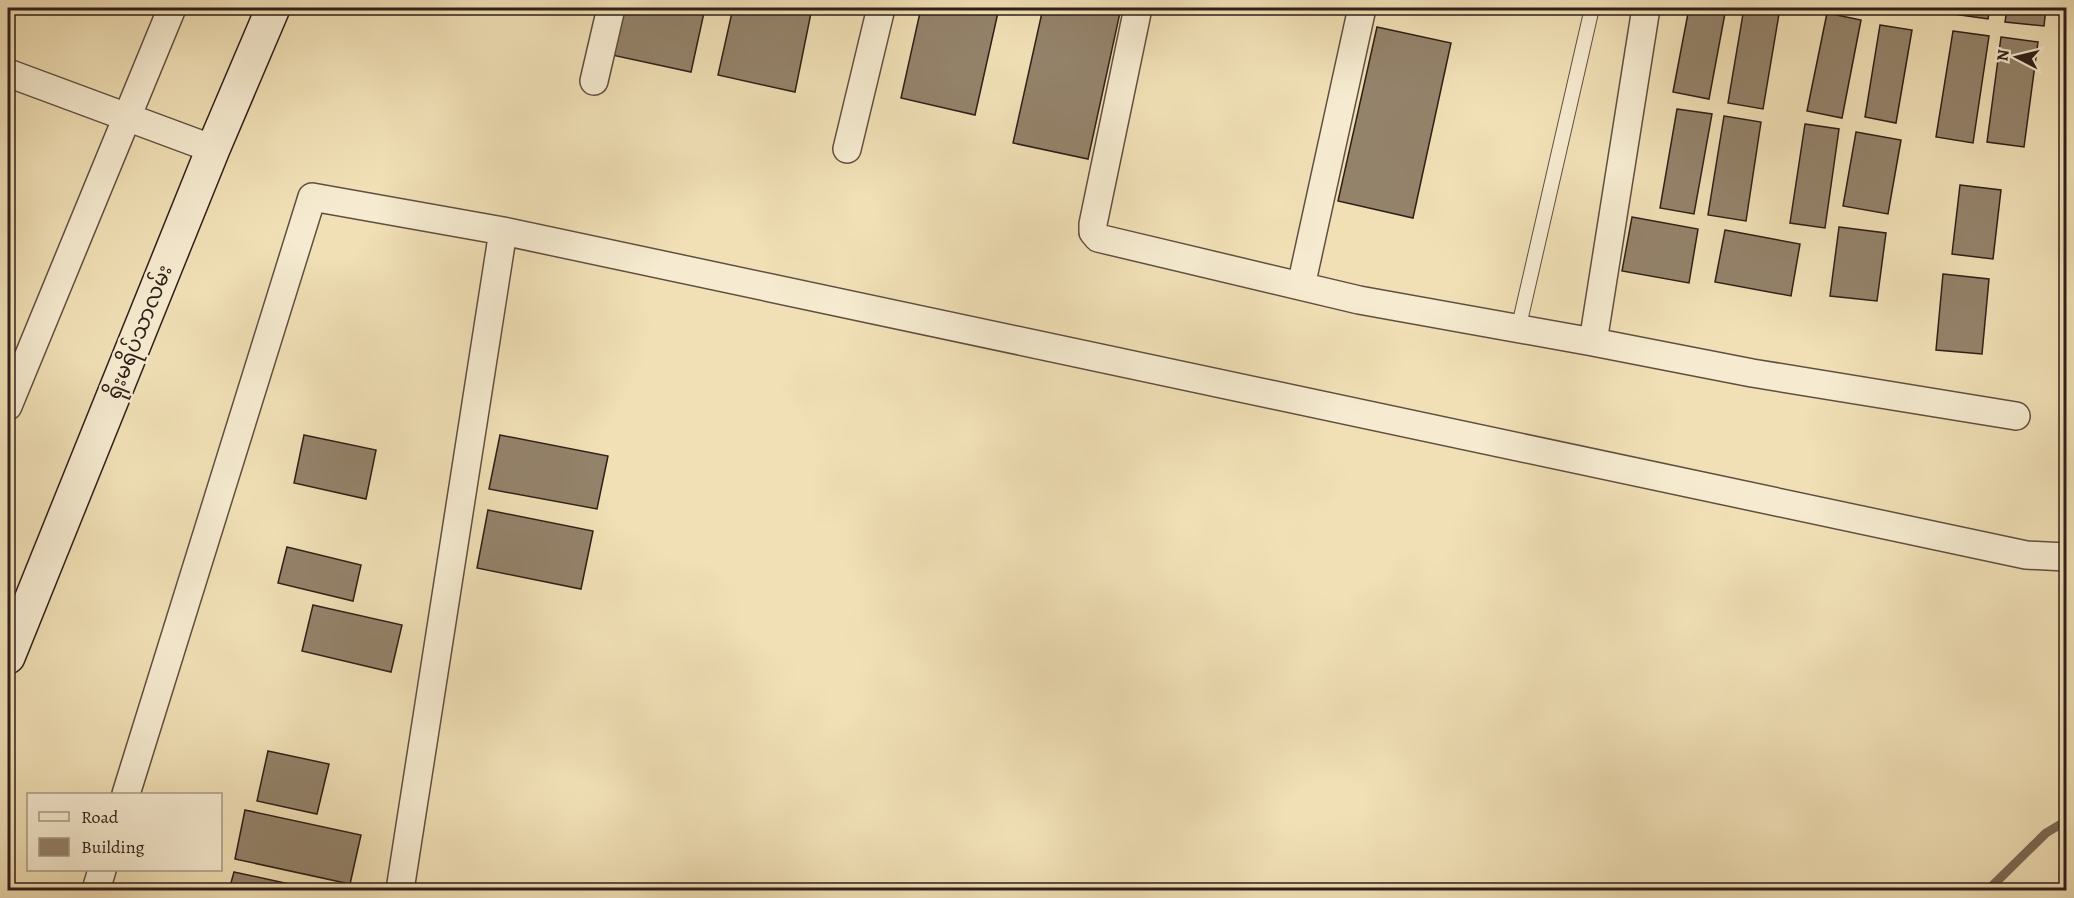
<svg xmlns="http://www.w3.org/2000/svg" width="2074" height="898" font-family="Alegreya,'Noto Sans Myanmar',serif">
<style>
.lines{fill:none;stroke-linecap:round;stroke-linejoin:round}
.stream{stroke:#7c6b57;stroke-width:9}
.building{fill:#94836b;stroke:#2f1f19;stroke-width:1.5}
.lane-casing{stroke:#604f40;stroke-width:16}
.street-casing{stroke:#604f40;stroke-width:30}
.secondary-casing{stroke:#2f1f19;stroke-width:36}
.lane{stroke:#f6ebd0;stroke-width:14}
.street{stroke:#f6ebd0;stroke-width:27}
.secondary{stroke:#f6ebd0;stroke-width:33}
.labels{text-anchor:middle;stroke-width:5;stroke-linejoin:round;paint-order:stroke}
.street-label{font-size:21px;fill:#2f1f19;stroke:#f6ebd0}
</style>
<rect width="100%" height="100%" fill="#f1e0b6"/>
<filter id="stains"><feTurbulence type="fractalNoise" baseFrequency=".00333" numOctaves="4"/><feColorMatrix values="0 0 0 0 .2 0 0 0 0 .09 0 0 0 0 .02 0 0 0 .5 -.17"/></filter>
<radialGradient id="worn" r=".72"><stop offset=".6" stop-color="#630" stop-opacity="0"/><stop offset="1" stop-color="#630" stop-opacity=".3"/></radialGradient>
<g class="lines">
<path class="stream" d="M 1988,890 L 2046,833 L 2066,821"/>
</g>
<path class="building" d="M 622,8 L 705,8 L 691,72 L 612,55 Z
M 733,8 L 812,8 L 795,92 L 718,75 Z
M 921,8 L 999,8 L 975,115 L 901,98 Z
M 1043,8 L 1121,8 L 1088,159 L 1013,143 Z
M 1689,8 L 1726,8 L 1709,99 L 1673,92 Z
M 1744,8 L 1780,8 L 1763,109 L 1728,103 Z
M 1882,8 L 1917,8 L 1916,12 Z
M 1955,8 L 1990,8 L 1988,19 L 1954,14 Z
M 2007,8 L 2046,8 L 2044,26 L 2005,22 Z
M 1827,13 L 1861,20 L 1842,118 L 1807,111 Z
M 1880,25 L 1912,30 L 1896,123 L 1865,117 Z
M 1377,27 L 1451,43 L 1413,218 L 1338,201 Z
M 1953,31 L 1989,36 L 1973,143 L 1936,137 Z
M 2001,37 L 2038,42 L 2024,147 L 1987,142 Z
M 1677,109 L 1712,114 L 1694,214 L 1660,208 Z
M 1724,116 L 1761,122 L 1746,221 L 1708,215 Z
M 1805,124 L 1839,129 L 1825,228 L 1790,223 Z
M 1856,132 L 1901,140 L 1888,214 L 1843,206 Z
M 1960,185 L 2001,190 L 1993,259 L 1952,254 Z
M 1632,217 L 1698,229 L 1689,283 L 1622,271 Z
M 1839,227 L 1886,233 L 1877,301 L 1830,296 Z
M 1725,230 L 1800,244 L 1791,296 L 1715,282 Z
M 1943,274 L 1989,279 L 1982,354 L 1936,350 Z
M 304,435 L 376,450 L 366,499 L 294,483 Z
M 500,435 L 608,456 L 597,509 L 489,489 Z
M 488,510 L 593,531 L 581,589 L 477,568 Z
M 287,547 L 361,565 L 353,601 L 278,583 Z
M 313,605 L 402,625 L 391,672 L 302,651 Z
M 268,751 L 329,764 L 317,814 L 257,801 Z
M 245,810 L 361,835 L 350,884 L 235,859 Z
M 234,872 L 317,890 L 229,890 Z"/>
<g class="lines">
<defs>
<path id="lane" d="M 1518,330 L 1592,8"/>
<path id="street" d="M 1138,8 L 1093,224 L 1093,232 L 1098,238 L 1359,300 L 1593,342 L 1646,8
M 8,73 L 213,149
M 594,81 L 611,8
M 847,149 L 881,8
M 1301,286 L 1362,8
M 1593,342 L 1752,373 L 2016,416
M 8,406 L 172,8
M 126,794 L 312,197 L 503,231 L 2026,555 L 2066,557
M 96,890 L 102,870
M 400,890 L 503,231"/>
<path id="secondary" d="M 8,657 L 213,149 L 273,8"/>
</defs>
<use href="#lane" class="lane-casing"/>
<use href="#street" class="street-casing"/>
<use href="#secondary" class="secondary-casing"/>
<use href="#lane" class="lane"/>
<use href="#street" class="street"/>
<use href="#secondary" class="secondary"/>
</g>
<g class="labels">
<g class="street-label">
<text transform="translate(139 332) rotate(-68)" y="7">ရိုးမရိပ်သာလမ်း</text>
</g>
</g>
<rect width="2074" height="898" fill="none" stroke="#f1e0b6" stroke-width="30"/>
<rect x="9" y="9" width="2056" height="880" fill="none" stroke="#2f1f19" stroke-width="3"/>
<rect x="15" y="15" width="2044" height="868" fill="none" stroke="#2f1f19" stroke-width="1.5"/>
<rect x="27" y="793" width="195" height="78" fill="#f6ebd0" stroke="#a69987" stroke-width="1.5"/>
<rect x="39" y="812" width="30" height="9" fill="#f6ebd0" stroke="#a69987" stroke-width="1.5"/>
<text x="81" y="823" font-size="18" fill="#2f1f19">Road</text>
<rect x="39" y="838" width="30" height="18" fill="#94836b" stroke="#a69987" stroke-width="1.5"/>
<text x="81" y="853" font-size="18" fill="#2f1f19">Building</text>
<g transform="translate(2017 57) rotate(277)" stroke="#f6ebd0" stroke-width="4.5" paint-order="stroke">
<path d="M0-4.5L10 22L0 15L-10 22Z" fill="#2f1f19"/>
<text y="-9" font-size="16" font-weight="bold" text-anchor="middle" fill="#2f1f19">N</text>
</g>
<rect width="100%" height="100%" filter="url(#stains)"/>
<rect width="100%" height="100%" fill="url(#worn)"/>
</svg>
